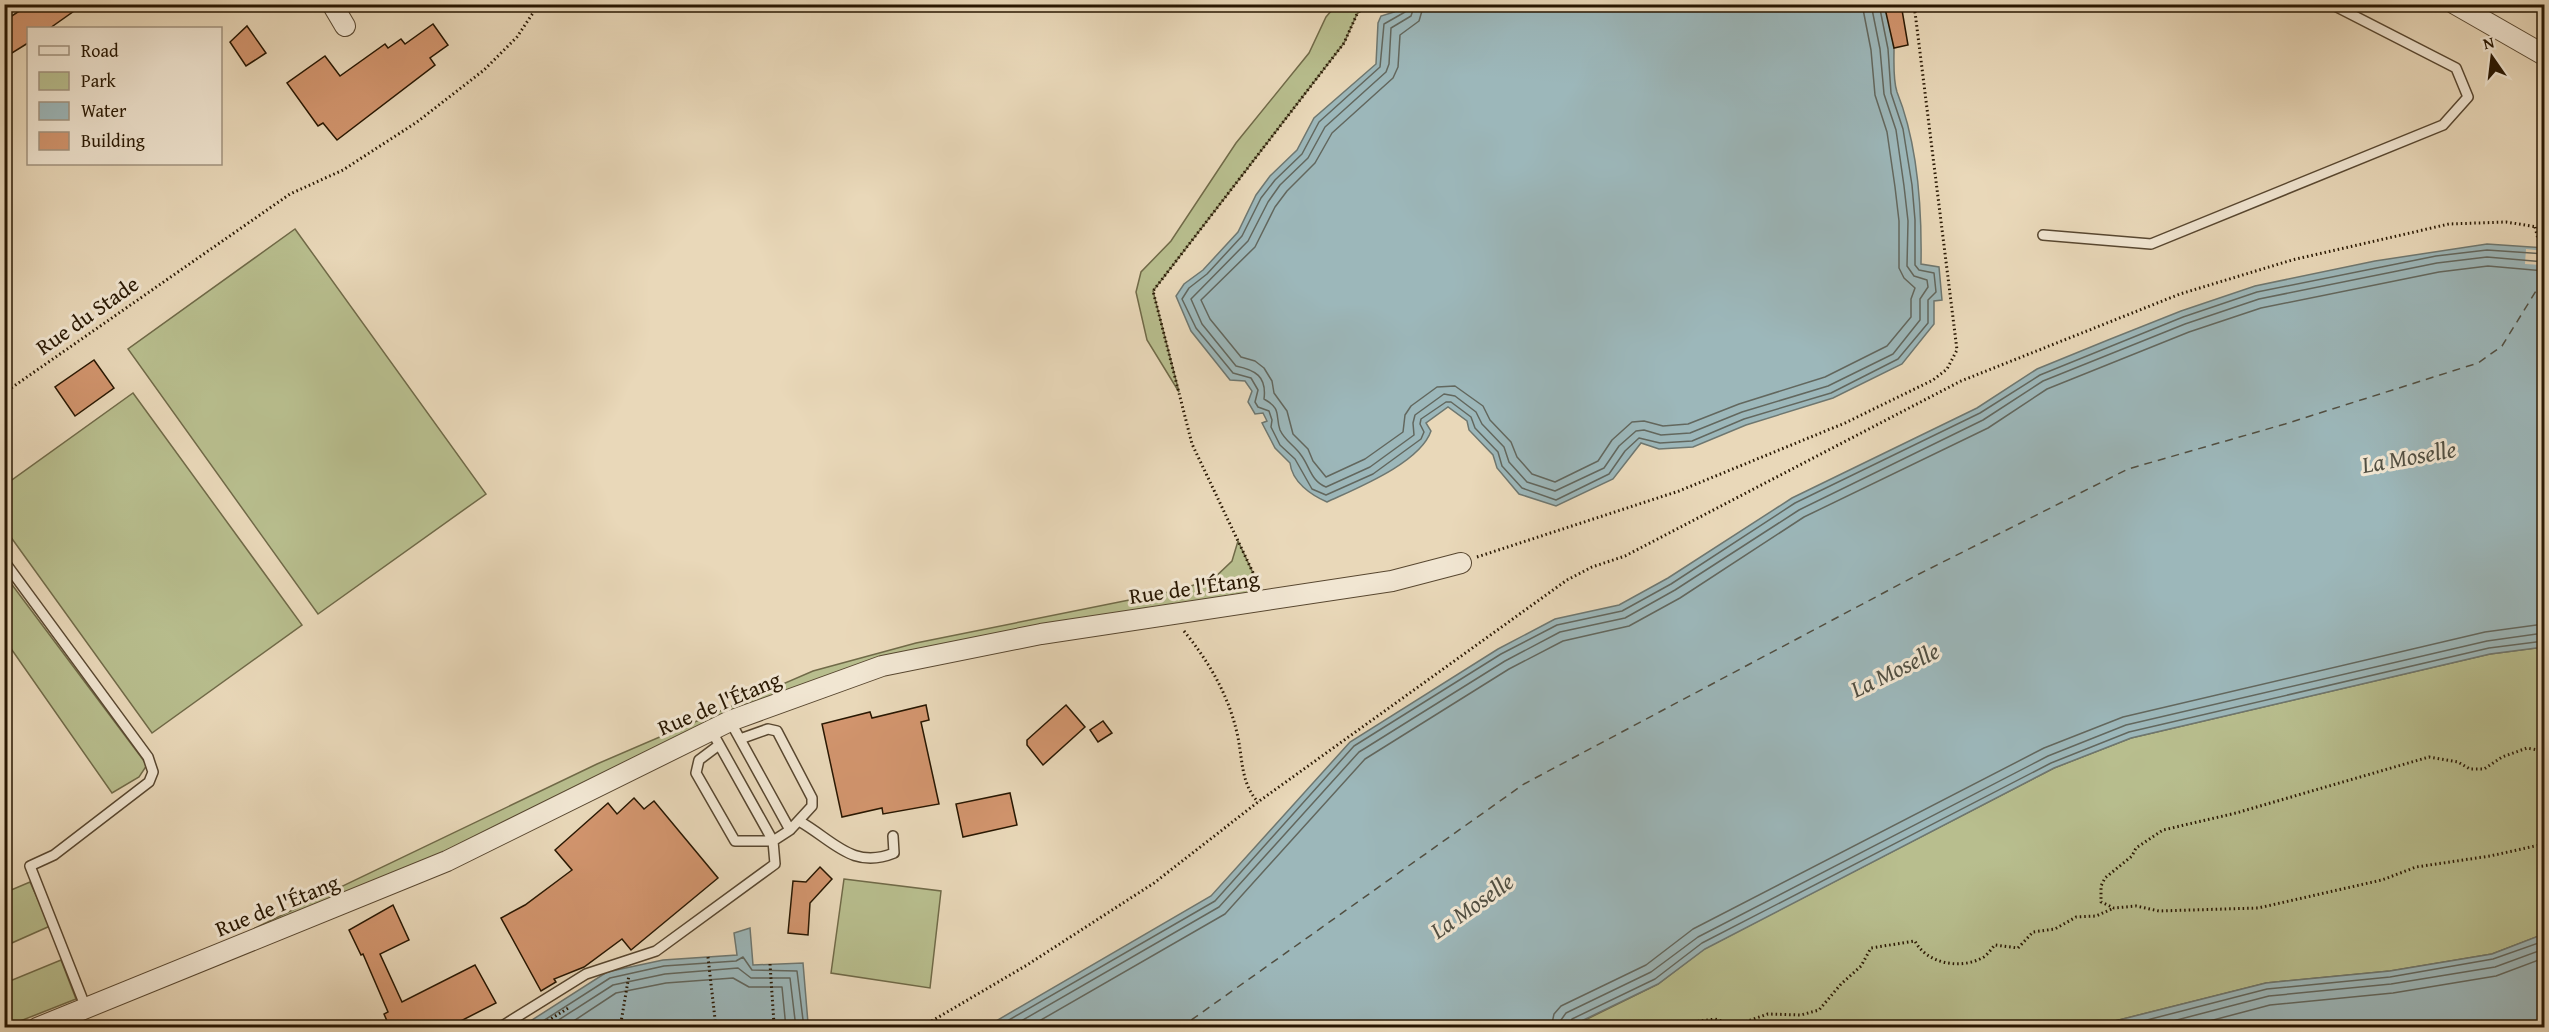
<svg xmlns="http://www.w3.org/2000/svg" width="2549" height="1032" font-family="'Gentium Book Plus',serif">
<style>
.green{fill:#b8be8e;stroke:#706a48;stroke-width:1.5}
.water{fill:#9cb7ba;stroke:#6e7770;stroke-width:1.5}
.pier{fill:#e9d8b9}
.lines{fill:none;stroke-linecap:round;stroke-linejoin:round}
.shore{stroke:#62675e;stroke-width:1.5}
.ferry{stroke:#514f42;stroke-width:1.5;stroke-dasharray:8 6;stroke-linecap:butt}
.building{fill:#d2956e;stroke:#281702;stroke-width:1.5}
.service-casing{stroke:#584730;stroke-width:12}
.minor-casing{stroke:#584730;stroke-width:22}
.path{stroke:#281702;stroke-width:3;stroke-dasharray:1.5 3;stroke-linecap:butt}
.service{stroke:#f1e6d2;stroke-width:9}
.minor{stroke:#f1e6d2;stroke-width:20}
.labels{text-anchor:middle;stroke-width:6;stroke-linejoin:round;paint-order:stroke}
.street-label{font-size:22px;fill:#281702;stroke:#f1e6d2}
.water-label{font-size:24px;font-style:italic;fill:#514f42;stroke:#f1e6d2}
</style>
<rect width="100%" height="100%" fill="#e9d8b9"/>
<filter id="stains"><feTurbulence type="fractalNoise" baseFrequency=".00333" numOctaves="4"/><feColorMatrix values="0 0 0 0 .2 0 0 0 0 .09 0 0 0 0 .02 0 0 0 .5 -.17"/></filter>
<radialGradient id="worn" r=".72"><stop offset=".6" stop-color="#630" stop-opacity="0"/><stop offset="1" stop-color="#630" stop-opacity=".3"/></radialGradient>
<path class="green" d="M 1337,4 L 1366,5 L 1357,14 L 1344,43 L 1153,291 L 1179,392 L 1147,340 L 1136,292 L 1141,272 L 1171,241 L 1236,143 L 1309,53 L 1326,17 Z
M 295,229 L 486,494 L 318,614 L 128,349 Z
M 133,393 L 302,625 L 152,733 L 5,529 L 5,485 Z
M 1238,541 L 1266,601 L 881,666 L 730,721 L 260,938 L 255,928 L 597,764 L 813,671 L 916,643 L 1169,592 L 1212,580 L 1232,561 Z
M 4,574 L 147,765 L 139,777 L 112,793 L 5,640 Z
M 2544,647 L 2544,934 L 2492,954 L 2390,971 L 2266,983 L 2091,1027 L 1569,1028 L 1658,984 L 1704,949 L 2054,768 L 2131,738 L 2490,654 Z
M 844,879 L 941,891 L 930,988 L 831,973 Z
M 30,882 L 50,926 L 5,946 L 4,893 Z
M 61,960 L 76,999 L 5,1027 L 5,983 Z"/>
<path class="water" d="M 1405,5 L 1884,5 C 1888,19 1893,35 1894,50 C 1894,62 1893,80 1897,92 C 1918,144 1922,207 1921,264 L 1939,267 L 1942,300 L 1934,301 L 1934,324 L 1902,364 L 1833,398 L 1746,425 L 1693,447 L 1659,449 L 1641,443 L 1613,479 L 1556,506 L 1519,494 L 1497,468 L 1493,455 L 1469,430 L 1467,421 L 1448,407 L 1426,423 L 1431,431 C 1420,463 1357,488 1327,502 C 1311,495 1292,482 1290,463 L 1275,448 L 1262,423 L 1267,421 L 1263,413 L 1255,414 L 1248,402 L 1252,391 L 1245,381 L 1230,380 L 1191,331 L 1176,296 L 1184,284 L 1203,270 L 1238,232 L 1256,195 L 1270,176 L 1297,150 L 1314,118 L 1376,64 L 1378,23 L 1381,16 L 1394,12 Z
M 2487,244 L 2544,248 L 2544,647 L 2490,654 L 2131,738 L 2054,768 L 1705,949 L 1658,984 L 1569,1027 L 984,1028 L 1211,896 L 1350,742 L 1498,649 L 1555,619 L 1619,605 L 1668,578 L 1792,498 L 1977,408 L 2037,369 L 2108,340 L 2181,311 L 2255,286 L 2375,261 Z
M 750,928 L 753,965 L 803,963 L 808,1023 L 845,1027 L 521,1027 L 607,972 L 663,960 L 737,955 L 734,933 Z
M 2544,934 L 2544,1027 L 2091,1027 L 2266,983 L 2390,971 L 2492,954 Z"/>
<path class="pier" d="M 2526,249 L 2544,251 L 2544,265 L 2525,264 Z"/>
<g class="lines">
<path class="shore" d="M 1407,4 L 1405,12 L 1384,24 L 1380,67 L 1319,122 L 1302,154 L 1275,180 L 1261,198 L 1242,236 L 1207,274 L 1189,288 L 1182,299 L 1196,328 L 1233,373 L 1251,378 L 1258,390 L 1255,402 L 1258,407 L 1269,411 L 1272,420 L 1271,427 L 1280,445 L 1295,459 L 1312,489 L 1326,495 L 1373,474 L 1421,439 L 1424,432 L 1420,424 L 1421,419 L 1446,402 L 1451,402 L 1471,417 L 1475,428 L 1498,452 L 1502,466 L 1522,488 L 1556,500 L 1609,474 L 1625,451 L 1639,438 L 1660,443 L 1692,441 L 1744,419 L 1831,393 L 1898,359 L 1928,323 L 1928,300 L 1936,292 L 1934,273 L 1919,270 L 1915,265 L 1915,220 L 1912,185 L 1903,129 L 1891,93 L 1888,49 L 1879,4
M 1415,4 L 1411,16 L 1391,28 L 1389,64 L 1386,72 L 1325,127 L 1308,158 L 1280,185 L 1268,202 L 1248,241 L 1191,299 L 1202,324 L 1236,366 C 1255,370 1267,376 1264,399 C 1282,409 1275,415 1280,430 C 1285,441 1294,445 1301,455 C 1310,467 1311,481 1326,487 L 1370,467 L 1414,435 L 1413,423 L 1415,415 L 1444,394 L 1455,396 L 1476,412 L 1482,424 L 1504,447 L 1509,462 L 1527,482 L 1555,491 L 1604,468 L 1619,446 L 1636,431 L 1644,430 L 1661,435 L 1690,433 L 1742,412 L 1828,386 L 1893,354 L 1920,320 L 1920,299 L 1928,287 L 1927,280 L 1914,276 L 1907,266 L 1908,221 L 1904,186 L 1896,130 L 1884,94 L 1880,49 L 1871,4
M 1424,4 L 1419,21 L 1400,35 L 1398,67 L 1393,78 L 1332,133 L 1315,163 L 1287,191 L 1275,207 L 1255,247 L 1201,300 L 1210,319 L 1241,357 L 1255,361 L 1264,368 L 1272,381 L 1274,393 L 1287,411 L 1293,434 L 1308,449 L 1313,461 L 1326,477 L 1365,459 L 1403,432 L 1405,415 L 1411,406 L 1437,387 L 1455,386 L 1483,406 L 1490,420 L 1511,442 L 1517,457 L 1532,474 L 1555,482 L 1598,461 L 1612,440 L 1632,422 L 1644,421 L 1663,426 L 1688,424 L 1739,404 L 1825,377 L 1887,346 L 1911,317 L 1911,299 L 1915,288 L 1904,278 L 1899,268 L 1899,221 L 1895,187 L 1887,132 L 1875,95 L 1871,50 L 1862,4
M 532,1028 L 610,978 L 664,966 L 736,961 L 743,957 L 752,970 L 797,971 L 804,1028
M 546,1028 L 613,985 L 665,974 L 738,968 L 751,978 L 790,978 L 796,1028
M 563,1028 L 616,993 L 666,983 L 733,978 L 749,987 L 782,987 L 786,1028
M 995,1028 L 1215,901 L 1354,746 L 1501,654 L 1557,625 L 1622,611 L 1671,584 L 1795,503 L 1980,413 L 2040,375 L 2183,317 L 2257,292 L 2436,256 L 2487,250 L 2544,254
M 1009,1028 L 1219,907 L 1359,752 L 1505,661 L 1560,632 L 1625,618 L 1675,590 L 1799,510 L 1983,420 L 2043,381 L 2185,324 L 2259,299 L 2437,263 L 2487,257 L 2544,262
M 1027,1028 L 1225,914 L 1365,759 L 1509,669 L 1563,641 L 1629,626 L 1680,598 L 1804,517 L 1988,428 L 2047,389 L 2189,332 L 2261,308 L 2439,272 L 2488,266 L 2544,271
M 1551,1028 L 1554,1014 L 1561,1006 L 1646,965 L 1693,929 L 2044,748 L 2123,717 L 2485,632 L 2544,624
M 1560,1028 L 1561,1020 L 1566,1013 L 1651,972 L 1698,937 L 2048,756 L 2126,725 L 2487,641 L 2544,633
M 1567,1028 L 1572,1019 L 1655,979 L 1702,943 L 2051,763 L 2129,732 L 2489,648 L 2544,641
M 2116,1028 L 2267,989 L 2390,977 L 2493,959 L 2544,941
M 2146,1028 L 2269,996 L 2391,984 L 2495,967 L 2544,949
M 2183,1028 L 2270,1005 L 2393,993 L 2496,976 L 2544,958"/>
<path class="ferry" d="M 1180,1028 L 1524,784 L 1919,574 L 2128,469 L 2285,424 L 2478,363 L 2502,346 L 2544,278"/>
</g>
<path class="building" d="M 30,4 L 84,4 L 50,28 L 28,28 L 28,43 L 4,58 L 4,21 Z
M 1884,4 L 1901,4 L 1908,45 L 1894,48 Z
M 433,24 L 448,45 L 430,58 L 435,65 L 337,140 L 323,123 L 318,126 L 287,83 L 325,56 L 340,76 L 385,44 L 388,48 L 401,39 L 405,44 Z
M 247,26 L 266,53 L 246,66 L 230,42 Z
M 94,360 L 114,388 L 75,416 L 55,387 Z
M 926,705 L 929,720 L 921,722 L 939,804 L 883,814 L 882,808 L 842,817 L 822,724 L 870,712 L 872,718 Z
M 1066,705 L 1085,727 L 1043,765 L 1027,745 L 1027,740 Z
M 1103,721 L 1112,733 L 1098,742 L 1090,730 Z
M 1010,793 L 1017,825 L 963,837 L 956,804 Z
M 634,798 L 644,809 L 654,801 L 718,878 L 631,950 L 622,939 L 584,967 L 554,979 L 556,982 L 541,991 L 501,918 L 525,905 L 572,870 L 555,850 L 608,803 L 617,814 Z
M 820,867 L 832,879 L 810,903 L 808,935 L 788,933 L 793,881 L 806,882 Z
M 393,905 L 409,940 L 380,954 L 402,1002 L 475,965 L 496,1003 L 447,1028 L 390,1028 L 384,1014 L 388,1012 L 363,954 L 361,955 L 349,930 Z"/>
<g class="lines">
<defs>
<path id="service" d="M 2043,235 L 2151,244 L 2443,125 L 2468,97 L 2456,68 L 2331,4
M 4,561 L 148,757 L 153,772 L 149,782 L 54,855 L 30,866 L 86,1008
M 711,730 L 773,841 L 735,841 L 696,773 L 699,760 L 719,745
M 740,739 L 768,729 L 777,731 L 812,798 L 812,806 L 790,830
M 799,821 C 833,840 852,870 894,853 L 893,836
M 499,1028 L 586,974 L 656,951 L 775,864 L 773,841 L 790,830 L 730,721"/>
<path id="minor" d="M 332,4 L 345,26
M 2455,4 L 2544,55
M 37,1028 L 447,861 L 730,721 L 882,666 L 1041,634 L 1392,581 L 1461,563"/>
</defs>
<use href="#service" class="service-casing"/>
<use href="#minor" class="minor-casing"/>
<path class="path" d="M 2535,227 L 2541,251
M 4,393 L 290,194 L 343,170 L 417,122 L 484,70 L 517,37 L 539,4
M 1477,557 L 1679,491 L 1845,423 L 1933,380 L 1947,369 L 1957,350 L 1914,4
M 1257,581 L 1192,444 L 1153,291 L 1344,43 L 1357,14 L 1366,4
M 1184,631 C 1209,662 1228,694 1237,733 C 1243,758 1240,782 1258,802
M 2544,751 L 2527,748 L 2502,757 L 2484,769 L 2470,769 L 2458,762 L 2429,757 L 2236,813 L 2163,830 L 2136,848 L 2132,856 L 2105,878 L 2101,886 L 2101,902 L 2114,908 L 2136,906 L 2159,911 L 2258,908 L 2382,880 L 2416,867 L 2490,856 L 2544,844
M 708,957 L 716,1028
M 770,964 L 774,1024
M 1693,1022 L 1715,1019 L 1736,1025 L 1768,1014 L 1801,1015 L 1819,1010 L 1841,984 L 1861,966 L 1871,948 L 1915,941 C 1926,963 1959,970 1982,958 C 1987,956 1991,949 1995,945 L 2018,948 L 2033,932 L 2055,929 L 2076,917 L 2096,916 L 2114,908
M 536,1028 L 570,1007
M 620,1028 L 629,975
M 920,1028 L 1027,965 L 1154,883 L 1258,802 L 1567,580 L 1592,567 L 1625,556 L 1961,381 L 2180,294 L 2292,260 L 2449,224 L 2506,222 L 2544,228"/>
<use href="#service" class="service"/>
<use href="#minor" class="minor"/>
</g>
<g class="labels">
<g class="street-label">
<text transform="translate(87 315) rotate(-35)" y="8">Rue du Stade</text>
<text transform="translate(1194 587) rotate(-8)" y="8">Rue de l'Étang</text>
<text transform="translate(719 703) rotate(-23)" y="8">Rue de l'Étang</text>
<text transform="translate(277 905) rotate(-22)" y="8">Rue de l'Étang</text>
</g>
<g class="water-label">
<text transform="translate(2409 457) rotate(-10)" y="8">La Moselle</text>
<text transform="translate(1895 670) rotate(-26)" y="8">La Moselle</text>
<text transform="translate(1472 906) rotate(-35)" y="8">La Moselle</text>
</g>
</g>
<rect width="2549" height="1032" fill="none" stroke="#e9d8b9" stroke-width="24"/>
<rect x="6" y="6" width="2537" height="1020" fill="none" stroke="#281702" stroke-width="3"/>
<rect x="12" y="12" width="2525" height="1008" fill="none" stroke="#281702" stroke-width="1.5"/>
<rect x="27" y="27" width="195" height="138" fill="#f1e6d2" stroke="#a1937f" stroke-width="1.5"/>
<rect x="39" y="46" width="30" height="9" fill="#f1e6d2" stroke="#a1937f" stroke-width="1.5"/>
<text x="81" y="57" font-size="18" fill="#281702">Road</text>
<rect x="39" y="72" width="30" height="18" fill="#b8be8e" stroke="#a1937f" stroke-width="1.5"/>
<text x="81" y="87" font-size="18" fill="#281702">Park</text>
<rect x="39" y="102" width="30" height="18" fill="#9cb7ba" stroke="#a1937f" stroke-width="1.5"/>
<text x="81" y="117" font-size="18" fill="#281702">Water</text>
<rect x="39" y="132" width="30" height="18" fill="#d2956e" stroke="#a1937f" stroke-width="1.5"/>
<text x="81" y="147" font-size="18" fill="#281702">Building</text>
<g transform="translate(2492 57) rotate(346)" stroke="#f1e6d2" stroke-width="4.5" paint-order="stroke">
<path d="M0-4.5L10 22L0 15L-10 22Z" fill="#281702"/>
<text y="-9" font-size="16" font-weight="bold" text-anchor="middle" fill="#281702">N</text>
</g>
<rect width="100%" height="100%" filter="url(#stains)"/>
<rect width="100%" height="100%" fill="url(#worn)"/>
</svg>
